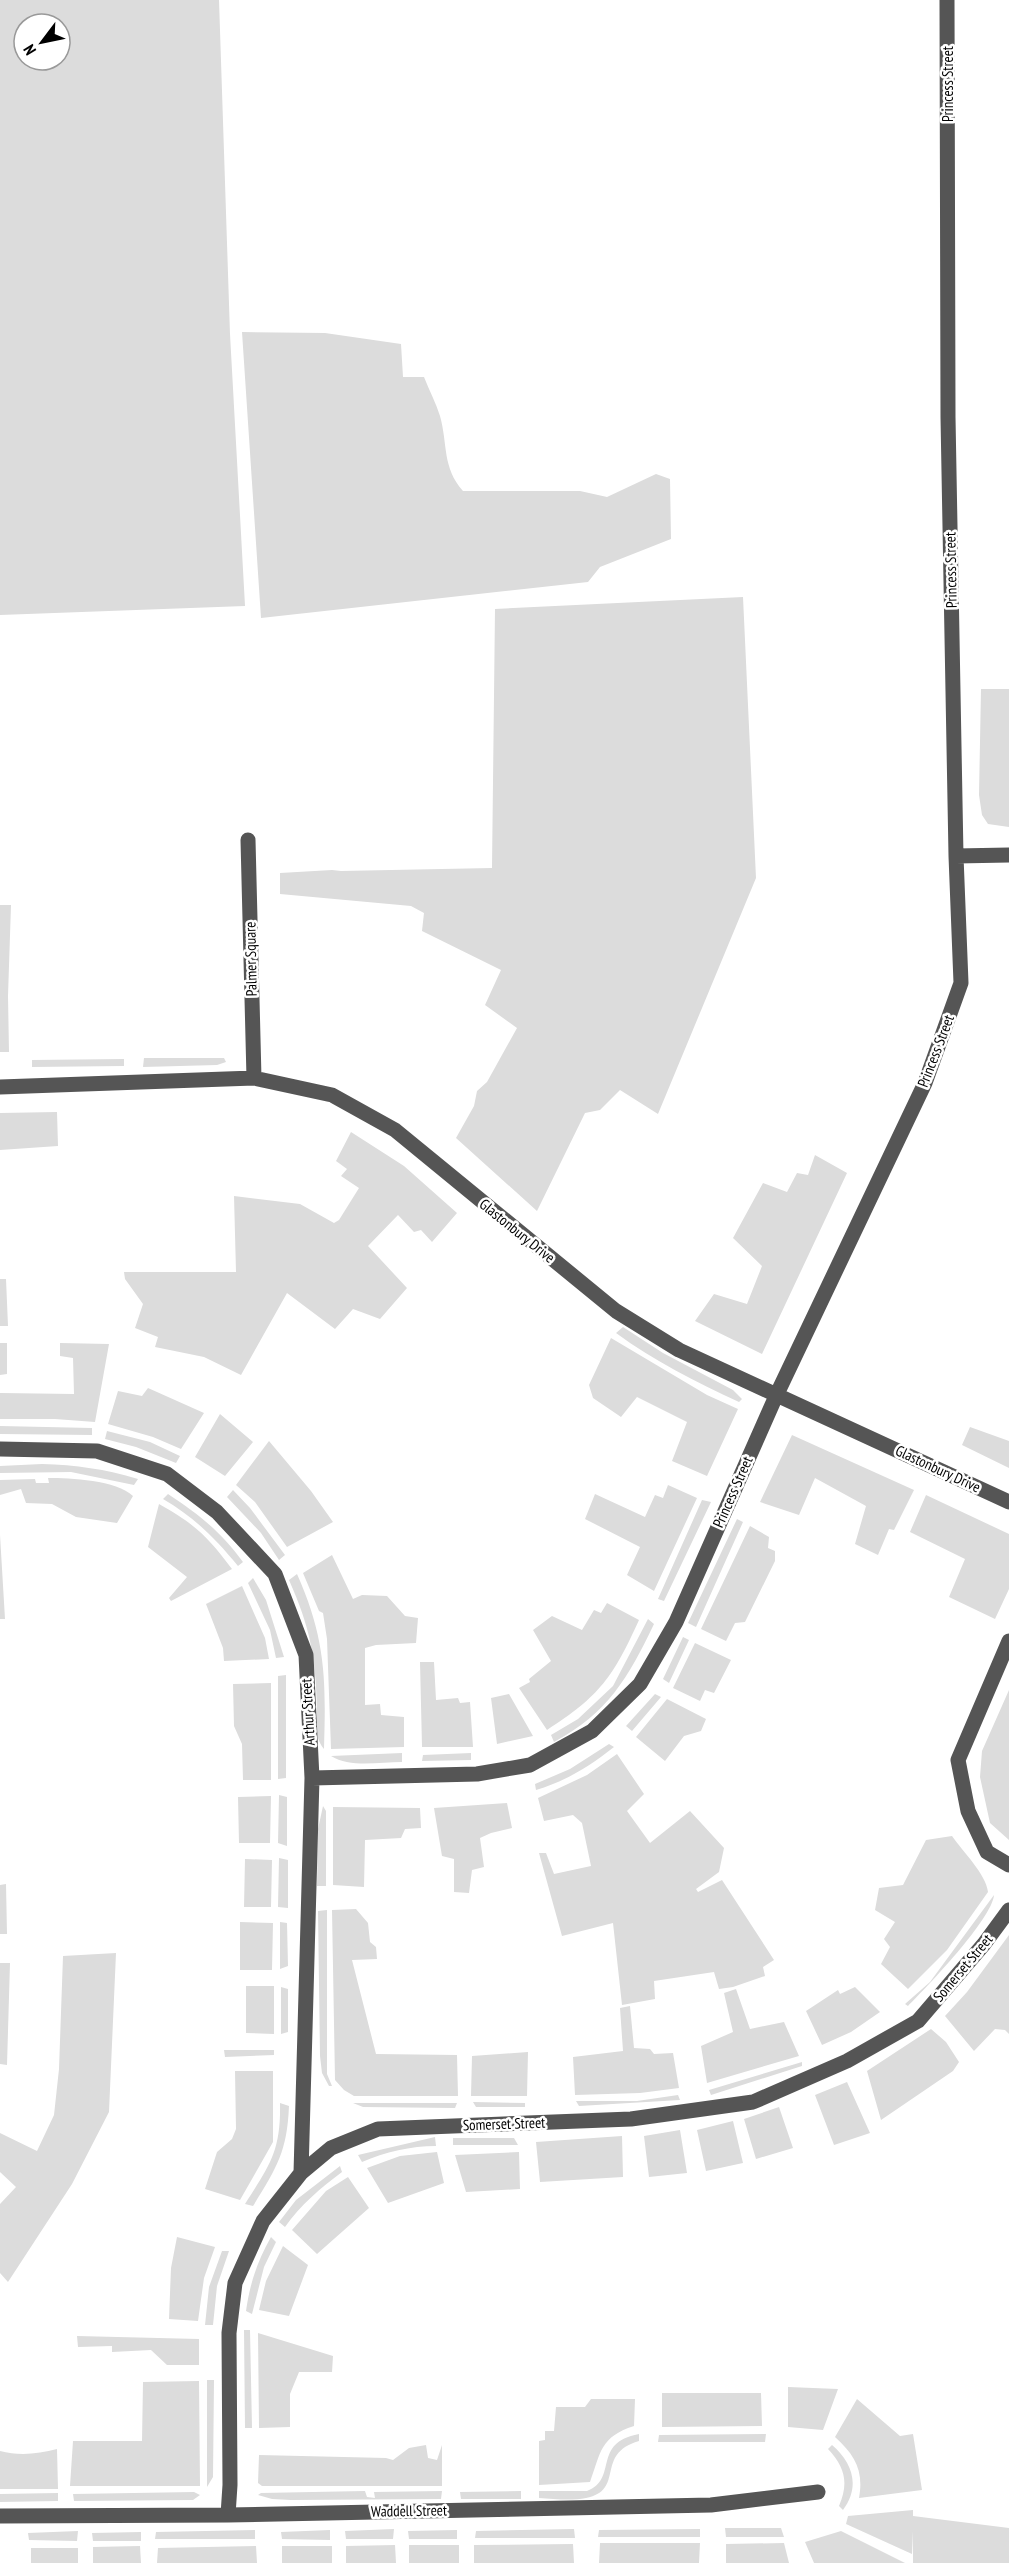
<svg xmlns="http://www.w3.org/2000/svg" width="1009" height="2563" font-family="'PT Sans Narrow',sans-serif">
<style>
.green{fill:#dcdcdc;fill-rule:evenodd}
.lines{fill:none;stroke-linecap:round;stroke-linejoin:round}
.minor{stroke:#555;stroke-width:15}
.labels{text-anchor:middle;stroke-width:5;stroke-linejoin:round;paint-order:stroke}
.street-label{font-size:15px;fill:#000;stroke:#fff}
</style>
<rect width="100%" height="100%" fill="#fff"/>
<path class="green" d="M 0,0 L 219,0 L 230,334 L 245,606 L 0,615 ZM 24,24 L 60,24 L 60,60 L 24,60 Z
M 242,332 L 325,333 L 401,344 L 403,377 L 424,377 C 429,390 436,403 440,416 C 448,445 442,467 463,491 L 580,491 L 607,497 L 656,474 L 670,479 L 671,539 L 600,567 L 588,582 L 261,618 Z
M 743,597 L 756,878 L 658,1114 L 620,1090 L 600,1110 L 585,1113 L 537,1211 L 456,1138 L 474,1106 L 477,1091 L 487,1082 L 517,1028 L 485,1005 L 501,970 L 422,931 L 424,913 L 411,906 L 280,894 L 280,873 L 332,870 L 341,871 L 492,868 L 495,609 Z
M 981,689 L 1009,689 L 1009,827 L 988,824 L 982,815 L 979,795 Z
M 0,905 L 11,905 L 8,996 L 9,1052 L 0,1052 Z
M 144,1058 L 224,1058 L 226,1062 L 217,1065 L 143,1067 Z
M 124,1059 L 124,1066 L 32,1067 L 32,1060 Z
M 57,1112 L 58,1146 L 0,1150 L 0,1113 Z
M 351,1132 L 404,1166 L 457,1213 L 432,1242 L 421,1230 L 414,1232 L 398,1215 L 368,1246 L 407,1288 L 380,1319 L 353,1309 L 335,1329 L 287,1293 L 241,1375 L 204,1357 L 155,1347 L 158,1337 L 135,1328 L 143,1304 L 125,1279 L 124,1272 L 236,1272 L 234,1196 L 300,1204 L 334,1223 L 339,1220 L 359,1188 L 341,1176 L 347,1169 L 336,1161 Z
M 815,1155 L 847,1173 L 762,1354 L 695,1321 L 714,1294 L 747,1304 L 762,1266 L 733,1238 L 763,1183 L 787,1192 L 797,1173 L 808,1175 Z
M 0,1279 L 6,1279 L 8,1326 L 0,1326 Z
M 623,1327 L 663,1353 L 733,1390 L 742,1399 L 739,1402 C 696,1382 654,1361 616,1333 Z
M 611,1338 L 707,1395 L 738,1409 L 707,1476 L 672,1461 L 687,1422 L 637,1397 L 621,1417 L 593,1398 L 589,1385 Z
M 0,1343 L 7,1343 L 7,1374 L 0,1375 Z
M 60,1343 L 109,1344 L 95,1422 L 55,1419 L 0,1419 L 0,1393 L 74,1394 L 73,1358 L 60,1356 Z
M 148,1388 L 204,1413 L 181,1449 L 153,1437 L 108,1424 L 118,1391 L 142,1396 Z
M 220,1414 L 253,1442 L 225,1476 L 195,1457 Z
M 0,1426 L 92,1428 L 92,1435 L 0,1434 Z
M 970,1427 L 1009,1441 L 1009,1468 L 962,1445 Z
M 107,1431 L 150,1442 L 180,1456 L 176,1463 L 136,1447 L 105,1439 Z
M 792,1435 L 914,1490 L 894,1530 L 889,1529 L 878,1555 L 855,1544 L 866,1506 L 815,1478 L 799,1515 L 760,1502 Z
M 269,1441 L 311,1491 L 333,1522 L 287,1547 L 255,1502 L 236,1485 Z
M 42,1464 C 76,1465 105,1469 138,1479 L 134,1485 L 71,1472 L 0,1473 L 0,1466 Z
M 48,1478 C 70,1478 117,1480 133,1496 L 117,1523 L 76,1517 L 52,1504 L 26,1503 L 21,1489 L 0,1495 L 0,1480 L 35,1479 L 36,1483 L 49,1483 Z
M 668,1485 L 697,1498 L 654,1591 L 627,1575 L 640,1547 L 585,1519 L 595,1494 L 645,1517 L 655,1495 L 663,1498 Z
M 233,1490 L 250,1508 L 285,1555 L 279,1560 L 261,1533 L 227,1497 Z
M 168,1494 C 201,1516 220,1531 243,1562 L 238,1566 C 215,1538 194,1517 163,1499 Z
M 926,1495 L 1009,1534 L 1009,1589 L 995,1619 L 949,1597 L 965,1559 L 910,1532 Z
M 702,1500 L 711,1502 L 664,1601 L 658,1599 Z
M 159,1504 C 195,1524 208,1537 232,1569 L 171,1601 L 169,1598 L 187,1577 L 148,1547 Z
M 737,1519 L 743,1522 L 696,1627 L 688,1623 Z
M 750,1526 L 769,1537 L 768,1548 L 775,1551 L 775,1561 L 745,1622 L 735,1623 L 726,1641 L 701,1629 Z
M 0,1535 L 5,1619 L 0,1619 Z
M 332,1555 L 353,1599 L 362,1595 L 387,1596 L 405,1616 L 418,1618 L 416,1643 L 376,1645 L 365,1648 L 365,1705 L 380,1704 L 381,1715 L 404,1717 L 404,1747 L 331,1749 L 327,1639 L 323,1613 L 319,1611 L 303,1573 Z
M 297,1574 C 326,1639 326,1680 324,1749 C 314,1737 317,1725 317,1710 C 316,1658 310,1627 289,1580 Z
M 253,1578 L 266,1600 L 284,1657 L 276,1658 L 270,1630 L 248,1583 Z
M 242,1586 L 265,1638 L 269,1659 L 224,1661 L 223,1648 L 206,1604 Z
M 607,1603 L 639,1620 C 613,1677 600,1696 547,1730 L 519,1688 L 530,1682 L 529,1679 L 551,1661 L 533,1630 L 552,1616 L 582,1630 L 594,1610 L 601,1613 Z
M 648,1619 L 654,1624 C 628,1678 608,1713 554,1742 L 551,1735 L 578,1719 L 613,1686 Z
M 683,1637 L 689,1640 L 669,1683 L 663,1679 Z
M 695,1643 L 731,1660 L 714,1693 L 705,1690 L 700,1701 L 673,1688 Z
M 420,1662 L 434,1662 L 436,1700 L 458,1698 L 460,1703 L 470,1702 L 473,1747 L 422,1747 Z
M 286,1675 L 286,1778 L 278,1779 L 278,1676 Z
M 271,1683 L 271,1780 L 243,1780 L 242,1744 L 234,1726 L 233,1684 Z
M 1009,1690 L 1009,1840 L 990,1823 L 980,1777 L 982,1751 Z
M 509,1694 L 533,1736 L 497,1744 L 491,1698 Z
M 655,1694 L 661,1697 L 632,1731 L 626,1726 Z
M 667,1699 L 706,1719 L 701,1731 L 684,1736 L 665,1761 L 636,1737 Z
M 609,1744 L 614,1747 C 590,1766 566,1781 536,1790 L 535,1784 L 570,1769 Z
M 402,1753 L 402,1762 C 379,1762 350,1768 331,1756 Z
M 471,1753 L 471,1760 L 422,1761 L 423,1755 Z
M 617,1754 L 644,1794 L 627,1811 L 650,1843 L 690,1811 L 724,1848 L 719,1872 L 696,1889 L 698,1892 L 722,1880 L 774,1960 L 763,1967 L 765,1976 L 733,1987 L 719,1989 L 714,1972 L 654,1981 L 655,1999 L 622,2005 L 613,1923 L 562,1936 L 539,1853 L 546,1853 L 554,1874 L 591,1866 L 582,1823 L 573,1815 L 544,1821 L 538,1798 L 587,1775 Z
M 279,1795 L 287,1797 L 287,1846 L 278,1843 Z
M 271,1796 L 270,1843 L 239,1843 L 238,1797 Z
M 507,1803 L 512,1828 L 491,1833 L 480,1838 L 484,1867 L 472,1870 L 469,1893 L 454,1892 L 454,1859 L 442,1856 L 434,1808 Z
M 323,1806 L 326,1811 L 326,1886 L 317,1886 L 318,1829 Z
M 333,1807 L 420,1808 L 421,1828 L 405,1829 L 401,1838 L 365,1840 L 364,1887 L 333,1885 Z
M 952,1836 C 963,1852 986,1874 988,1892 L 947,1950 L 908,1989 L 881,1964 L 890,1947 L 884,1939 L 895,1922 L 875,1910 L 879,1888 L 903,1885 L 926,1840 Z
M 279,1858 L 288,1860 L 288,1908 L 278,1907 Z
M 245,1859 L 272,1860 L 271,1907 L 244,1907 Z
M 6,1884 L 7,1934 L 0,1934 L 0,1885 Z
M 994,1895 C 992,1919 927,1987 908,2006 L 905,2004 L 930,1982 Z
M 356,1909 L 368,1923 L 370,1942 L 376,1947 L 377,1959 L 352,1960 L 376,2054 L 457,2055 L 458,2096 L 354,2096 L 344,2090 L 335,2080 L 332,1910 Z
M 327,1910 L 327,2074 L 332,2086 L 329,2086 L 322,2073 L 320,2056 L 318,1911 Z
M 240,1922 L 273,1923 L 272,1970 L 240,1970 Z
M 280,1922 L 287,1923 L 288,1966 L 280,1969 Z
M 1009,1935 L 1009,2034 L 1005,2030 L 995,2029 L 974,2051 L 945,2016 L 967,1992 Z
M 116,1953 L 109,2112 L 72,2184 L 8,2282 L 0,2273 L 0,2204 L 16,2187 L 0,2172 L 0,2133 L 37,2151 L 54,2115 L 59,2069 L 63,1956 Z
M 0,1963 L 10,1963 L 7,2065 L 0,2064 Z
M 246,1986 L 274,1986 L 274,2034 L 246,2033 Z
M 281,1987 L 288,1989 L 288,2032 L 281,2034 Z
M 855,1987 L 880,2012 L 851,2032 L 822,2045 L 806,2011 L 838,1990 L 840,1994 Z
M 736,1989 L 750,2029 L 784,2022 L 799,2056 L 707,2083 L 701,2046 L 733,2032 L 724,1993 Z
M 630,2006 L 634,2048 L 650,2049 L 654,2054 L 673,2053 L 679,2088 L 640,2093 L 575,2095 L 573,2057 L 623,2051 L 620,2008 Z
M 931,2029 L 946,2042 L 959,2062 L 953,2071 L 881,2120 L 867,2071 Z
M 224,2050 L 274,2050 L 274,2055 L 225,2057 Z
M 528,2052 L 527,2096 L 471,2096 L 472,2056 Z
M 802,2062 L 802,2066 L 711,2095 L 709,2090 Z
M 235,2071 L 273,2071 L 273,2142 L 240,2200 L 205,2189 L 217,2152 L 232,2139 L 236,2129 Z
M 847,2082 L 870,2133 L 834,2145 L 815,2095 Z
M 678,2095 L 680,2100 L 579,2106 L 576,2101 L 637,2101 Z
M 473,2102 L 525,2103 L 525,2107 L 476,2107 Z
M 280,2103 L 289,2106 C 287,2152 277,2167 253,2206 L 245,2204 C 270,2165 281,2151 280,2103 Z
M 353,2103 L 457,2103 L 455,2108 L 363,2107 Z
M 779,2107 L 793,2148 L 756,2159 L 744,2119 Z
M 733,2121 L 743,2163 L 706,2171 L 697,2130 Z
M 680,2130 L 687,2173 L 649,2177 L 644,2136 Z
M 622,2136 L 623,2177 L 540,2182 L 536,2142 Z
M 435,2137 L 436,2146 C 411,2146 385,2152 362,2162 L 358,2155 Z
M 453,2138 L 514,2138 L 518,2145 L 453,2145 Z
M 437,2152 L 444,2183 L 388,2203 L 367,2168 L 400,2156 Z
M 519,2152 L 520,2189 L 466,2192 L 455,2155 Z
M 340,2166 L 342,2172 C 321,2188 301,2204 285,2227 L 279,2222 L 296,2200 Z
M 348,2177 L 369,2208 L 317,2254 L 292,2230 L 326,2191 Z
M 177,2237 L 215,2247 L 204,2278 L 198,2321 L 169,2319 L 171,2268 Z
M 271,2237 L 276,2242 L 264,2267 L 252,2314 L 246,2311 C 250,2283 257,2262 271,2237 Z
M 283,2246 L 308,2265 L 289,2316 L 259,2310 L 266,2281 Z
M 222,2251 L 229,2251 L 217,2286 L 213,2325 L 205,2325 L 209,2287 Z
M 244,2330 L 250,2330 L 252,2428 L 245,2428 Z
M 258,2333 L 333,2356 L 332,2372 L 299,2372 L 290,2394 L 290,2427 L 259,2428 Z
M 77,2336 L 199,2339 L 199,2365 L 167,2365 L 151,2350 L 112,2352 L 112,2346 L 78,2347 Z
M 207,2380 L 214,2380 L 213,2477 L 207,2487 Z
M 199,2381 L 200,2486 L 70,2486 L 73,2441 L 142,2441 L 143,2382 Z
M 788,2387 L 838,2389 L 823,2430 L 788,2427 Z
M 662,2393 L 761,2393 L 762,2426 L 662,2427 Z
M 591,2399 L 635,2399 L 634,2426 C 600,2437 601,2452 590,2482 L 539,2485 L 539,2441 L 545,2440 L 545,2431 L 554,2431 L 556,2407 L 585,2407 Z
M 857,2399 L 900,2436 L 913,2434 L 922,2490 L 859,2498 C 864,2471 855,2455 835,2437 Z
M 639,2434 L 639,2441 C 594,2454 626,2490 586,2498 C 572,2501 554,2499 539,2498 L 539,2491 L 587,2491 C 619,2479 591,2443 639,2434 Z
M 766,2434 L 765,2442 L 658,2442 L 659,2435 Z
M 426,2445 L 428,2458 L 437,2460 L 442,2445 L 442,2486 L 262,2486 L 258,2483 L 259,2455 L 386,2458 L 393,2460 L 409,2448 Z
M 832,2445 C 852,2462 861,2486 843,2510 L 839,2506 C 849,2483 845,2467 828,2449 Z
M 57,2449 L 58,2489 L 0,2489 L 0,2451 C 19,2456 38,2454 57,2449 Z
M 365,2491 L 367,2497 L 375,2498 L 374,2492 L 442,2491 L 441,2499 L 291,2500 L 272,2499 L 258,2495 L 261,2493 Z
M 521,2491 L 521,2499 L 461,2499 L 460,2492 Z
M 194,2492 L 200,2495 L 193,2500 L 74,2501 L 73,2494 Z
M 58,2493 L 58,2501 L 0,2502 L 0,2494 Z
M 913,2510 L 913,2516 L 1009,2528 L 1009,2563 L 913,2563 L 913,2531 L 912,2554 L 846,2524 L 848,2516 Z
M 725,2528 L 781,2528 L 784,2537 L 726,2537 Z
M 394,2529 L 393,2539 L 346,2539 L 345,2531 Z
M 574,2529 L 575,2538 L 475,2538 L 476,2531 Z
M 700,2529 L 700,2537 L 598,2537 L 599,2530 Z
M 255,2530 L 255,2539 L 155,2539 L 156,2532 Z
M 330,2530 L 330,2540 L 282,2539 L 281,2532 Z
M 457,2530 L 457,2539 L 409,2539 L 408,2531 Z
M 78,2531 L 77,2541 L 29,2540 L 28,2533 Z
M 841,2531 L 905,2563 L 814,2563 L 805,2542 Z
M 141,2532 L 141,2541 L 93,2541 L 92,2533 Z
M 600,2543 L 700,2543 L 699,2563 L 599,2563 Z
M 784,2543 L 789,2563 L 726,2563 L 726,2544 Z
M 573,2544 L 574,2563 L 474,2563 L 474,2545 Z
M 395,2545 L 396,2563 L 346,2563 L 346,2546 Z
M 409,2545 L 459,2545 L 459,2563 L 409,2563 Z
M 140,2546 L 141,2563 L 93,2563 L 93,2547 Z
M 256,2546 L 257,2563 L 157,2563 L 158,2548 Z
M 282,2546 L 332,2546 L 332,2563 L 282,2563 Z
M 31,2548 L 78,2548 L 78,2563 L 31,2563 Z"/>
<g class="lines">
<path class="minor" d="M 248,840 L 254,1078
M 956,856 L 1009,855
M 0,1087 L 254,1078 L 332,1095 L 395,1130 L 616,1311 L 679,1350 L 1009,1502
M 0,1449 L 97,1451 L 167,1474 L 217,1512 L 275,1574 L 306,1655 L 312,1778 L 301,2173
M 1009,1641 L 958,1760 L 968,1811 L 987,1852 L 1009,1865
M 312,1778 L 477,1774 L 530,1765 L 592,1731 L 640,1684 L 676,1622 L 776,1396 L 925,1083 L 961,983 L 956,856 L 948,417 L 947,0
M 228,2515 L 230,2485 L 229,2333 L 235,2283 L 263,2221 L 301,2173 L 331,2148 L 378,2129 L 631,2119 L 753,2102 L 847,2061 L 918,2021 L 984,1944 L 1009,1910
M 0,2516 L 228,2515 L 711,2505 L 818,2492"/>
</g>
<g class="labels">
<g class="street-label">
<text transform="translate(948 84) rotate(-90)" y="5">Princess Street</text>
<text transform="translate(951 570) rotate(-91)" y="5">Princess Street</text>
<text transform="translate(251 959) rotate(-91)" y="5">Palmer Square</text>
<text transform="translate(936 1051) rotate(-69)" y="5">Princess Street</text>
<text transform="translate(517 1231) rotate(39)" y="5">Glastonbury Drive</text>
<text transform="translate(938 1469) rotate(25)" y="5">Glastonbury Drive</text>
<text transform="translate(733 1492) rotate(-66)" y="5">Princess Street</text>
<text transform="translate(308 1712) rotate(-93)" y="5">Arthur Street</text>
<text transform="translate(963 1968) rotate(-50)" y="5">Somerset Street</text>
<text transform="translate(504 2124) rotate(-2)" y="5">Somerset Street</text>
<text transform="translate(409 2511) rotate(-1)" y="5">Waddell Street</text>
</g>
</g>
<g transform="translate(42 42) rotate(238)"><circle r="28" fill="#ffffff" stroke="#999999" stroke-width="1.5"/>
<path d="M0-4.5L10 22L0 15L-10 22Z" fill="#000000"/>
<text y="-9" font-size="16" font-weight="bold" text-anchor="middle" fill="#000000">N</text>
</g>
</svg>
